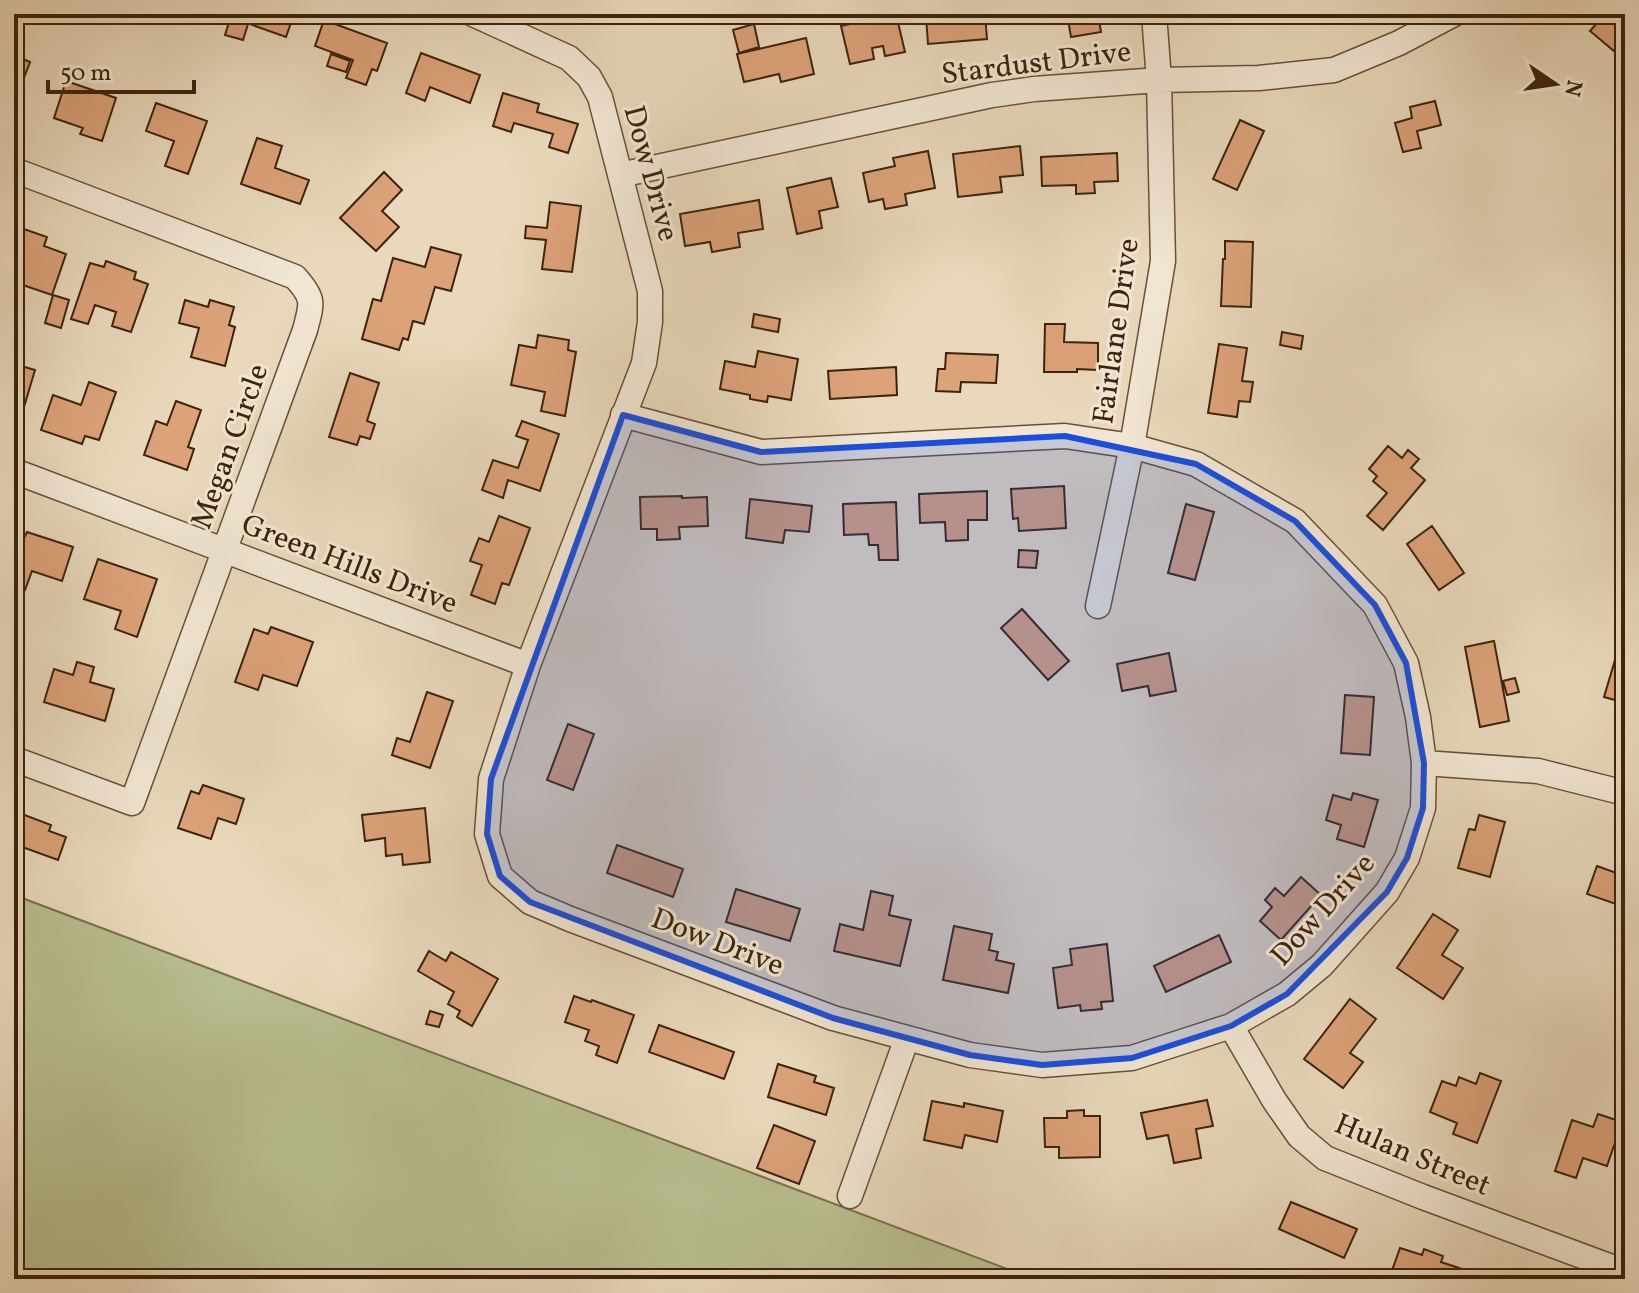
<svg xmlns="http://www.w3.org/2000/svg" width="1639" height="1293" font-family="Vollkorn,serif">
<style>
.green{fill:#b8be90;stroke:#7a704e;stroke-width:2}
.building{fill:#dca27a;stroke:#3d230c;stroke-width:2}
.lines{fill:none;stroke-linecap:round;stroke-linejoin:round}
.minor-casing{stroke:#685038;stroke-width:27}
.minor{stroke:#f1e6d3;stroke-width:24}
.marked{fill:#1d4ed8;fill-opacity:0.2;stroke:#1d4ed8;stroke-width:6;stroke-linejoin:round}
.labels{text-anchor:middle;stroke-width:6;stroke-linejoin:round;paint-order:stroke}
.street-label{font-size:30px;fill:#3d230c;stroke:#f1e6d3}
</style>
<rect width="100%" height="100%" fill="#e9d8bb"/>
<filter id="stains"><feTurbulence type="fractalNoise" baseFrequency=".0025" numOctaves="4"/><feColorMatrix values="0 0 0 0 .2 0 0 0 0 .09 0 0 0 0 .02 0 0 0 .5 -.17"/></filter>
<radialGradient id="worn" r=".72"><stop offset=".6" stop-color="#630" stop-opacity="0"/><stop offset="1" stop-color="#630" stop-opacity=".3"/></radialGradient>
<path class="green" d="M 14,895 L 1034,1279 L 14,1279 Z"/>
<path class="building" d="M 231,14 L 294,14 L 286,37 L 230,17 Z
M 896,14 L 905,52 L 885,56 L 883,46 L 872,48 L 874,59 L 850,64 L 841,26 Z
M 947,14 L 985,14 L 987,39 L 928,44 L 926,16 Z
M 1067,14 L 1098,14 L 1101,32 L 1071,37 Z
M 1222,14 L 1248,14 L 1248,15 L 1223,19 Z
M 1605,14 L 1625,14 L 1625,39 L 1614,51 L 1590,31 Z
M 230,19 L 248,24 L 243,40 L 225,35 Z
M 324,20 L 387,43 L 377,71 L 372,69 L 366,85 L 346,78 L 353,60 L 315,46 Z
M 754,24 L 759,47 L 739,53 L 733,30 Z
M 806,38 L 814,74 L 781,82 L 779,74 L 744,82 L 737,54 Z
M 421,53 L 480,75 L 470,103 L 430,87 L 425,101 L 406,93 Z
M 331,54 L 350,61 L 346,72 L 327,66 Z
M 14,55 L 30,62 L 14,104 Z
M 66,81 L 116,98 L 102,141 L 80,134 L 83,128 L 54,118 Z
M 503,93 L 539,104 L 537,112 L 578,124 L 568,153 L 549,147 L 553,134 L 514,123 L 511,132 L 493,126 Z
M 1435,101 L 1441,125 L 1417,131 L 1421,148 L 1403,152 L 1395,123 L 1412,118 L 1410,107 Z
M 156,103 L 207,121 L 188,174 L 165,166 L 174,141 L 146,131 Z
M 1240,120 L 1264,131 L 1237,190 L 1213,179 Z
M 257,138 L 282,146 L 275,168 L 309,180 L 300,204 L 241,184 Z
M 1020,146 L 1023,175 L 1000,177 L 1002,192 L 958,197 L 953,154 Z
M 928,151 L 935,188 L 905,194 L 907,205 L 885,209 L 883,199 L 869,202 L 863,173 L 895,166 L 893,158 Z
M 1117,153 L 1118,181 L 1094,182 L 1095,193 L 1076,194 L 1076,185 L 1042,186 L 1041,157 Z
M 384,172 L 402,190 L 382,211 L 399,227 L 376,251 L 340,218 Z
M 831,178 L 838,207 L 819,211 L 822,228 L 797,234 L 787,188 Z
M 759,200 L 763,229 L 738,233 L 740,247 L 712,252 L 710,242 L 685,246 L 680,214 Z
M 550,202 L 581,206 L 572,272 L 542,269 L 546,240 L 525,238 L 526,226 L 547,228 Z
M 18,227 L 47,237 L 44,246 L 66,254 L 52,295 L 14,282 L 14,235 Z
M 1225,241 L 1253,242 L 1251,307 L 1221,306 L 1223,259 L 1225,259 Z
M 431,247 L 461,255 L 451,291 L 435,287 L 424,324 L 413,321 L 408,340 L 403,338 L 399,350 L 362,339 L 373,299 L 381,301 L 393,258 L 425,267 Z
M 106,261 L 136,272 L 134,279 L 148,284 L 131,332 L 112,326 L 116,312 L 95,305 L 88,324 L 71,319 L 90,263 L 104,267 Z
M 53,295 L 69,300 L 61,328 L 45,323 Z
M 185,300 L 208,307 L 210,300 L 234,307 L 229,325 L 235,327 L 225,366 L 191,357 L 199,328 L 179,323 Z
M 754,314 L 780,319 L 778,332 L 752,327 Z
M 1045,324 L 1065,324 L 1064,342 L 1098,343 L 1098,370 L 1077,369 L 1077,372 L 1044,372 Z
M 1282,332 L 1303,336 L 1301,349 L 1280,345 Z
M 538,335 L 569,340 L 568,350 L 576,352 L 565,416 L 541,411 L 545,392 L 511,385 L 519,345 L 536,348 Z
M 1219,344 L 1247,348 L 1242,381 L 1253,382 L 1250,402 L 1239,401 L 1237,417 L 1208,413 Z
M 758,351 L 798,359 L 791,400 L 768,396 L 767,402 L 750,399 L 750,395 L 720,389 L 725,361 L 755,367 Z
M 946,353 L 998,355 L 996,383 L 961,382 L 960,392 L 936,391 L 938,369 L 945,369 Z
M 14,364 L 35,370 L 24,407 L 14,404 Z
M 896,367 L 897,395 L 830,399 L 828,371 Z
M 350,373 L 379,383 L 367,421 L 375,424 L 370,439 L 360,436 L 357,445 L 329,437 Z
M 89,382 L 116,392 L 99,440 L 85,436 L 82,444 L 41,430 L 53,395 L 81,405 Z
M 176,401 L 201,410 L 188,447 L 194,449 L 187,470 L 144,455 L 156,421 L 167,425 Z
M 522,421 L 559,434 L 540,491 L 508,480 L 503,498 L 482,490 L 493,460 L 518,468 L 528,440 L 516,436 Z
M 1388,446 L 1402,458 L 1408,450 L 1419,459 L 1411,468 L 1425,480 L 1383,530 L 1367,516 L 1387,493 L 1373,481 L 1377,476 L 1369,469 Z
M 1064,486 L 1066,528 L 1019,531 L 1018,518 L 1013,519 L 1011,489 Z
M 987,491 L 987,520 L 968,520 L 968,540 L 946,541 L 945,522 L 920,523 L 919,494 Z
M 682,496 L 682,498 L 707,497 L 708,526 L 679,527 L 680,539 L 657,540 L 657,529 L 641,529 L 640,497 Z
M 750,499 L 812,506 L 809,532 L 785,530 L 783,543 L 746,538 Z
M 896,502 L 898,560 L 879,560 L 878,545 L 869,545 L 868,534 L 844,535 L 843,504 Z
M 1186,504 L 1214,512 L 1195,580 L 1168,573 Z
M 499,516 L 530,528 L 509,585 L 502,583 L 495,604 L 471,595 L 482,565 L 470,561 L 479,538 L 489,542 Z
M 1432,526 L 1464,573 L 1439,590 L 1407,544 Z
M 27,532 L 73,547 L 62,581 L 32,571 L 25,590 L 14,586 L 14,535 L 24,538 Z
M 1019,550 L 1038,551 L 1036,568 L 1018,567 Z
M 98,559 L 157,579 L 137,637 L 115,629 L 121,611 L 84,599 Z
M 1022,609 L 1069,661 L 1048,680 L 1001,628 Z
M 271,627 L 313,642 L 297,686 L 263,675 L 258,690 L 235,682 L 254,629 L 268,634 Z
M 1494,641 L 1509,721 L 1480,727 L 1465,647 Z
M 1169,653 L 1176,691 L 1150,696 L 1148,686 L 1122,691 L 1117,664 Z
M 1615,660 L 1625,663 L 1625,710 L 1621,709 L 1622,702 L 1604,697 Z
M 77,662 L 94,667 L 90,682 L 114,689 L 105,721 L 44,702 L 54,669 L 73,675 Z
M 1515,678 L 1519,692 L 1507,695 L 1503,681 Z
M 427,692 L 453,701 L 430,768 L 392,755 L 397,738 L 410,742 Z
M 1345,695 L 1374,697 L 1370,755 L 1341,753 Z
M 568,724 L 594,734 L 573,790 L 547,780 Z
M 203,785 L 244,799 L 236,824 L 218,818 L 211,839 L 178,828 L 191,791 L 199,794 Z
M 1353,793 L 1378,800 L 1364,847 L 1337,839 L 1341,825 L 1326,820 L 1333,795 L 1351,800 Z
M 425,808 L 430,862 L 403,865 L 402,854 L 386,856 L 385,838 L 365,841 L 362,815 Z
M 14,811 L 51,825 L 49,831 L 66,837 L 58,860 L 14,844 Z
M 1479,815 L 1505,822 L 1490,877 L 1458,868 L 1469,829 L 1475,830 Z
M 617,845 L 683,869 L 673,897 L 607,873 Z
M 1597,866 L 1619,874 L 1620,870 L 1625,872 L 1625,910 L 1621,909 L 1622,906 L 1587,894 Z
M 1301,877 L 1321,895 L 1281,940 L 1260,921 L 1272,907 L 1265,900 L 1275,888 L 1284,896 Z
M 736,889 L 800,909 L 790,941 L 726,922 Z
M 871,891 L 893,896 L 889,915 L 911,920 L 900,966 L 834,951 L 840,924 L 863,930 Z
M 1433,914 L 1458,930 L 1442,955 L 1463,968 L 1443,999 L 1397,968 Z
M 954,926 L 992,934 L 989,950 L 998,952 L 996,960 L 1014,964 L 1008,993 L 943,980 Z
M 1219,935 L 1231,962 L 1166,992 L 1154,966 Z
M 1107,944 L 1113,1001 L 1101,1002 L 1102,1009 L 1081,1011 L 1080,1005 L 1058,1008 L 1053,968 L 1072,965 L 1070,949 Z
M 429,951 L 446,961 L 451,952 L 498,979 L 472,1026 L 457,1017 L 460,1011 L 448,1004 L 454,992 L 418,971 Z
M 574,996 L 591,1002 L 592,1000 L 634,1015 L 617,1063 L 596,1055 L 599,1046 L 585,1041 L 589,1030 L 565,1022 Z
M 1350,999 L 1376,1019 L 1350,1053 L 1363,1062 L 1343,1088 L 1304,1059 Z
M 430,1011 L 443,1015 L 439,1027 L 426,1024 Z
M 659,1025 L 734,1052 L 724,1079 L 649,1052 Z
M 778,1064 L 816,1076 L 814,1082 L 834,1088 L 826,1115 L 768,1097 Z
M 1480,1073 L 1501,1081 L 1477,1143 L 1453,1134 L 1457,1123 L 1430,1112 L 1442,1081 L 1456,1086 L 1459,1077 L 1476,1084 Z
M 1207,1100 L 1213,1126 L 1196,1129 L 1201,1158 L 1174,1163 L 1168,1135 L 1147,1139 L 1141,1113 Z
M 932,1101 L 964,1107 L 964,1103 L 1003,1111 L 997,1142 L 965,1135 L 962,1148 L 924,1140 Z
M 1084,1110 L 1084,1116 L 1100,1116 L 1100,1157 L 1059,1158 L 1059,1147 L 1045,1147 L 1044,1118 L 1067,1118 L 1067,1111 Z
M 1598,1114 L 1622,1122 L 1607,1166 L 1583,1158 L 1576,1178 L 1555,1171 L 1572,1120 L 1593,1127 Z
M 774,1125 L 815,1141 L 799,1184 L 757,1168 Z
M 1291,1202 L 1357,1229 L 1344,1258 L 1279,1229 Z
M 1400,1248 L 1422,1255 L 1424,1249 L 1443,1256 L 1441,1262 L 1465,1270 L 1462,1279 L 1389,1279 Z"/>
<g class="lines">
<defs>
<path id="minor" d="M 473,14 L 569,58 L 589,77 L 600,97 L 650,291 L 650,322 L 644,363 L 528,665 L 491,779 L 487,834 L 500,876 L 530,902 L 570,919 L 833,1018 L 970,1055 L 1042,1065 L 1132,1058 L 1231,1026 L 1287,994 L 1322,965 L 1387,892 L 1407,858 L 1423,808 L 1424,763 L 1418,717 L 1406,663 L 1375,605 L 1295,521 L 1196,464 L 1132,446 L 1065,436 L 761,452 L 623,415
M 14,170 L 295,277 C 315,299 312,303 305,330 L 132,803 L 14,759
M 620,175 L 992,95 L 1034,89 L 1159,80 L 1259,78 L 1334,70 L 1399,43 L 1454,14
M 14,471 L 528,665
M 1098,606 L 1132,446 L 1163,261 L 1159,80 L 1154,14
M 1424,763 L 1538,771 L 1625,793
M 1231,1026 L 1274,1100 L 1299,1136 L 1325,1158 L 1423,1197 L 1625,1272
M 850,1196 L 907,1038"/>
</defs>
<use href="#minor" class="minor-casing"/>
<use href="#minor" class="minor"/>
</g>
<path class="marked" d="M 623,415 L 761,452 L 1065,436 L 1196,464 L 1295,521 L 1375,605 L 1406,663 L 1424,763 L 1423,808 L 1407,858 L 1387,892 L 1287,994 L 1231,1026 L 1132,1058 L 1042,1065 L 970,1055 L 833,1018 L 530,902 L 500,876 L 487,834 L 491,779 Z"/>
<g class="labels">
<g class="street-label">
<text transform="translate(1036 62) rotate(-7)" y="10">Stardust Drive</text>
<text transform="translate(652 173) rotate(75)" y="10">Dow Drive</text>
<text transform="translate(1115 331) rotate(-82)" y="10">Fairlane Drive</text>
<text transform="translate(229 446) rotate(-70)" y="10">Megan Circle</text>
<text transform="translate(350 563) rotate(21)" y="10">Green Hills Drive</text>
<text transform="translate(1322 909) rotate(-48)" y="10">Dow Drive</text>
<text transform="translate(718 941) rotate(21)" y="10">Dow Drive</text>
<text transform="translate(1413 1154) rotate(23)" y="10">Hulan Street</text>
</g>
</g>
<rect width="1639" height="1293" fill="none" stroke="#e9d8bb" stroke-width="48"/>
<rect x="16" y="16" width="1607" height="1261" fill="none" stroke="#3d230c" stroke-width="4"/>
<rect x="24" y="24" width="1591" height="1245" fill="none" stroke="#3d230c" stroke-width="2"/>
<g transform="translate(1555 84) rotate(103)" stroke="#f1e6d3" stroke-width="6" paint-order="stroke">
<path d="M0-6L14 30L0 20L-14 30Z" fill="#3d230c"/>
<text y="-12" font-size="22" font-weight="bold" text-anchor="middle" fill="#3d230c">N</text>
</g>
<path d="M48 80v12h146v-12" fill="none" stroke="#3d230c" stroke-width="4"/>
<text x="60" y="80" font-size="24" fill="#3d230c" stroke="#f1e6d3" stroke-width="6" paint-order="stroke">50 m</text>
<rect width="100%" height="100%" filter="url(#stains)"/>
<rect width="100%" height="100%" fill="url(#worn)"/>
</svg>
